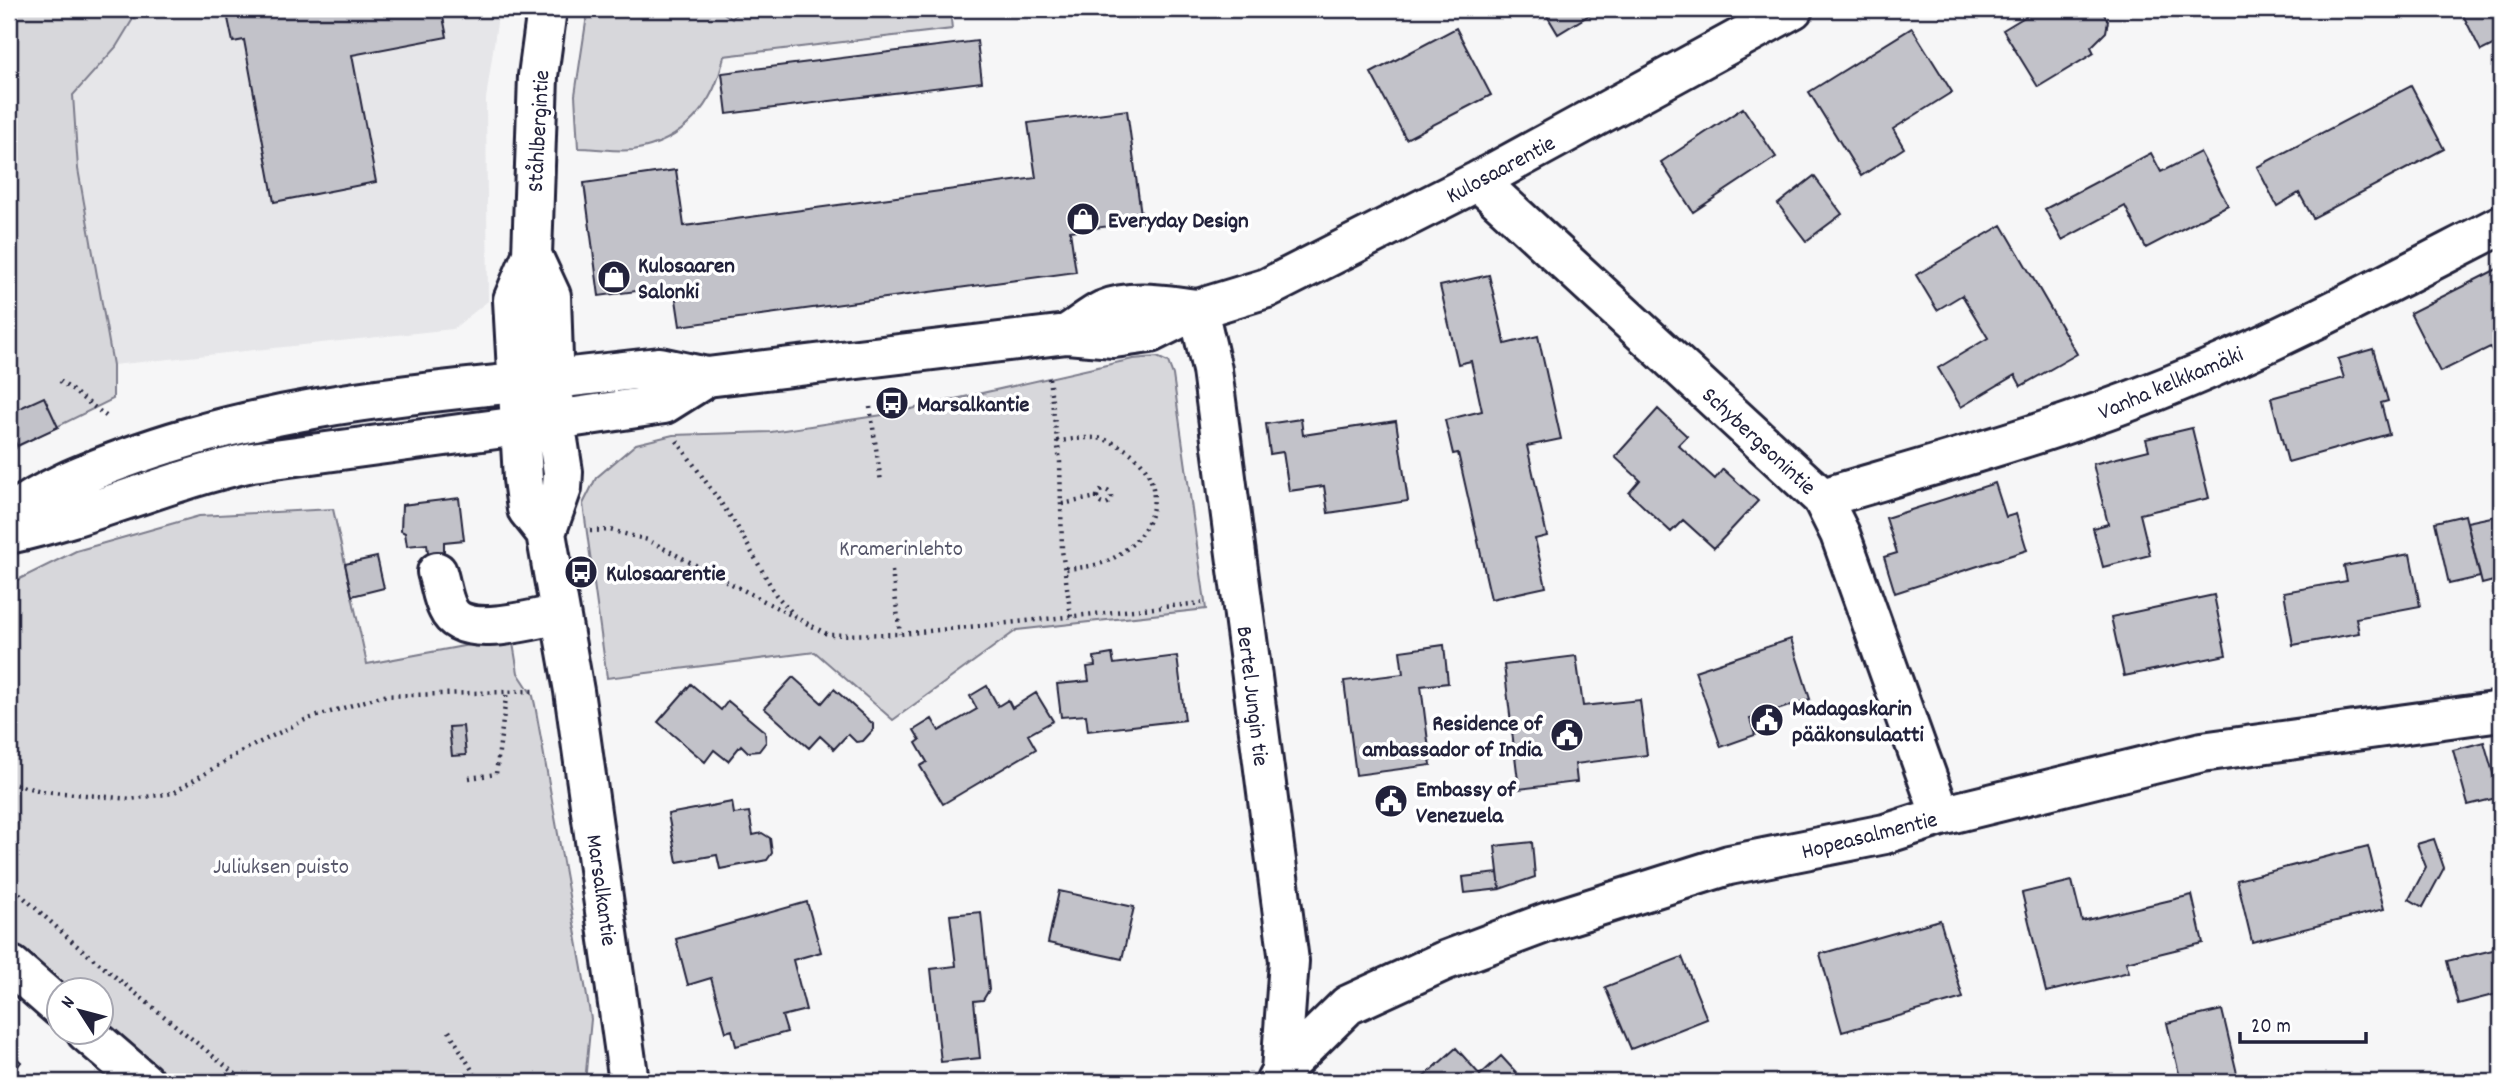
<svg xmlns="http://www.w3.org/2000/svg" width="2510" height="1091" font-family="Dekko,sans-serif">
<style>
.built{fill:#e6e6e9}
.green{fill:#d7d7db;stroke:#7c7c8b;stroke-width:2}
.building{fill:#c2c2c9;stroke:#22223b;stroke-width:2}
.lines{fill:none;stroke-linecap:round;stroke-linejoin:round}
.minor-casing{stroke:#22223b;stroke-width:44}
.major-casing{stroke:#22223b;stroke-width:44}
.path{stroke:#22223b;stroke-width:4.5;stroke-dasharray:2 5;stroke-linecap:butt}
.minor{stroke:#fff;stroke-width:38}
.major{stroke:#fff;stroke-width:38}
.labels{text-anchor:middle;stroke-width:7;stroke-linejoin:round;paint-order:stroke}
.street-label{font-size:23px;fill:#22223b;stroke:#fff}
.poi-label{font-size:23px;font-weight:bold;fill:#22223b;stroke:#fff;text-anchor:start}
.park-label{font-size:23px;fill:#58586b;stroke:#fff}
</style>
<rect width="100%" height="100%" fill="#f6f6f7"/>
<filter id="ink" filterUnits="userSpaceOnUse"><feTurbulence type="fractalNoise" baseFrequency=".0143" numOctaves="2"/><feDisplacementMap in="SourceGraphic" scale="14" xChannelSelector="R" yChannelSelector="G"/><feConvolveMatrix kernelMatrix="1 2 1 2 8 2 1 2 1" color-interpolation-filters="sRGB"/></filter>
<g filter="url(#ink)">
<path class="built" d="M 139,9 L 499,9 L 486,99 L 488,301 L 453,329 L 113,365 L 78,169 L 73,94 L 116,47 Z"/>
<path class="green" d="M 9,9 L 139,9 L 116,47 L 73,95 L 78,169 L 113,365 L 113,399 L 18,446 L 9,456 Z
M 588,9 L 718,9 L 732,19 L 740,9 L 950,9 L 952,29 L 724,56 C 715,104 684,142 633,150 C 616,152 596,148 578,148 L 575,95 Z
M 1157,357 L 1168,362 L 1173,375 L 1206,609 L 1017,630 L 893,720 L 815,652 L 607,678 L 583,504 L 596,478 L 636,444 L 673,435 L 771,432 L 889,414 L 1133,359 Z
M 333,509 L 367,664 L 512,637 L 518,673 L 533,696 L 535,705 L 591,1019 L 585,1082 L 171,1082 L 102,1022 L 102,990 L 64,989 L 9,941 L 9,584 L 76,551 L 199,516 Z"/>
<path class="building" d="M 226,9 L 460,9 L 460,11 L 442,12 L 447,37 L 352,55 L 376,182 L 274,202 L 244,40 L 233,42 Z
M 1543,9 L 1599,9 L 1558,34 Z
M 2038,9 L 2066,9 L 2070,16 L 2084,9 L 2096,9 L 2102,11 L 2108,21 L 2106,32 L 2091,47 L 2094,53 L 2038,87 L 2003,30 Z
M 2460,9 L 2499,9 L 2501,41 L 2481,51 Z
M 1456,28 L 1491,95 L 1406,139 L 1371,73 Z
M 1912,28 L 1952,92 L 1893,129 L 1904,148 L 1861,176 L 1809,92 Z
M 977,41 L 982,82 L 727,114 L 722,73 Z
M 2411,86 L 2444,149 L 2313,218 L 2299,193 L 2277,206 L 2257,167 Z
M 1743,108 L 1776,157 L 1693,212 L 1661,162 Z
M 1127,110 L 1142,222 L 1070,231 L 1076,272 L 680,326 L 674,286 L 599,296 L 584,183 L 676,170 L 684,226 L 1036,178 L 1028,123 Z
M 2200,152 L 2228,205 L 2146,248 L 2125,206 L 2062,240 L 2045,209 L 2151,153 L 2161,172 Z
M 1814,176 L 1842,214 L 1806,241 L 1778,204 Z
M 2002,225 L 2077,354 L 2021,386 L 2015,375 L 1961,407 L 1938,368 L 1988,338 L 1962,295 L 1937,310 L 1916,275 Z
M 2501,267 L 2501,358 L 2497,360 L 2490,347 L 2440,372 L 2410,313 Z
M 1489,275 L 1505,344 L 1538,336 L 1561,439 L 1527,446 L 1547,536 L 1535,539 L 1546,587 L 1491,599 L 1458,453 L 1453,454 L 1445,420 L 1482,411 L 1471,361 L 1458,364 L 1440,286 Z
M 2373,349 L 2388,401 L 2381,403 L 2389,434 L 2288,462 L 2271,398 L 2344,378 L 2338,359 Z
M 44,397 L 58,427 L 17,446 L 9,428 L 9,413 Z
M 1658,409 L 1687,436 L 1678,445 L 1715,479 L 1723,469 L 1758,501 L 1714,548 L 1683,520 L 1671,532 L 1629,493 L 1640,480 L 1615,457 Z
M 1301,419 L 1303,435 L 1396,421 L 1408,501 L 1328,513 L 1324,486 L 1289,491 L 1283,452 L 1270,454 L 1266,424 Z
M 2192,428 L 2209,498 L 2140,514 L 2150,555 L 2103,567 L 2093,528 L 2108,524 L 2093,464 L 2149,450 L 2146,439 Z
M 1995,483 L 2006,517 L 2016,514 L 2027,550 L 1895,593 L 1884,557 L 1897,553 L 1886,518 Z
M 459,498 L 464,540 L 444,542 L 444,551 L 428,553 L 427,544 L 407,546 L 405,533 L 401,531 L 402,505 Z
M 2465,515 L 2480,577 L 2449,584 L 2435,522 Z
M 2501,515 L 2501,579 L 2482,584 L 2467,522 Z
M 2410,554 L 2420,606 L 2356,618 L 2359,633 L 2293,645 L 2284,592 L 2347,581 L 2344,566 Z
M 377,557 L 384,588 L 352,596 L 345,564 Z
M 2214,595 L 2226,655 L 2124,676 L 2111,617 Z
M 1791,639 L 1810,699 L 1750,719 L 1755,735 L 1721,747 L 1695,671 Z
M 1444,645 L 1448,683 L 1421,686 L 1431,765 L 1356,775 L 1344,681 L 1403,674 L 1400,651 Z
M 1112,654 L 1114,664 L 1177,656 L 1185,720 L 1088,731 L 1086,715 L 1061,717 L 1057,684 L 1089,681 L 1087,667 L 1095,666 L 1094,657 Z
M 1576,656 L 1583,706 L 1640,700 L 1647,755 L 1575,764 L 1577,782 L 1519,789 L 1504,665 Z
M 793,677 L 822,703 L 834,689 L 873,724 L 873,730 L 863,741 L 856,742 L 848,734 L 834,749 L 820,736 L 809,748 L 764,708 Z
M 691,684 L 721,710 L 728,701 L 765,732 L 766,742 L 759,751 L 748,752 L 741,745 L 728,761 L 714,750 L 705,762 L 658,722 Z
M 987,686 L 998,706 L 1008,700 L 1012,708 L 1036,693 L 1053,721 L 1028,735 L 1036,749 L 943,804 L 920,766 L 927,762 L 916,743 L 920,740 L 914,730 L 932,719 L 939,731 L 977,709 L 970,696 Z
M 463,726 L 466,755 L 452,756 L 449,727 Z
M 2484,742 L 2500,797 L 2468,805 L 2453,750 Z
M 732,802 L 734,814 L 749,812 L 753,835 L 762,833 L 770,838 L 772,853 L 767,860 L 720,869 L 717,855 L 677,862 L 668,814 Z
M 2434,839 L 2444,868 L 2423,907 L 2409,899 L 2426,867 L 2417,844 Z
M 1532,842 L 1535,877 L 1500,889 L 1495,846 Z
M 2368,846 L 2384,909 L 2252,942 L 2237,880 Z
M 1498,873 L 1500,889 L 1465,893 L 1463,877 Z
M 2072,881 L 2082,921 L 2192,895 L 2203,943 L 2126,962 L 2129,972 L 2046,992 L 2022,893 Z
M 1059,891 L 1134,907 L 1122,959 L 1048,943 Z
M 807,902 L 821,952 L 793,960 L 806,1010 L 782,1016 L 787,1032 L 736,1046 L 732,1030 L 726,1032 L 711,978 L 688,985 L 676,939 Z
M 981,912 L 989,990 L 983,1000 L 974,1001 L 980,1058 L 941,1062 L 931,969 L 956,966 L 950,915 Z
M 1940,920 L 1963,998 L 1842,1032 L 1820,954 Z
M 2501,948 L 2501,993 L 2458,1004 L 2447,961 Z
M 1682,957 L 1707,1019 L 1631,1049 L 1605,987 Z
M 2222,1010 L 2239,1082 L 2181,1082 L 2167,1023 Z
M 1456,1048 L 1480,1075 L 1501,1056 L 1525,1082 L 1418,1082 Z
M 9,1051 L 21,1062 L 9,1077 Z"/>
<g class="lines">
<defs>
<path id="minor" d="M 547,9 L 538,76 L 532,255 L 513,300 L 523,479 L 527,509 L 546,533 L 574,691 L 629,1082
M 1478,181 L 1822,498 L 1840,534 L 1941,816
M 532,255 L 551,296 L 555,421 L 563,472 L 562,488 L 546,533
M 1198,309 L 1212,370 L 1289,961 L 1281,1071 L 1276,1080
M 1067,334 C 1079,327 1091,316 1104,310 C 1133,298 1169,306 1198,309
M 518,383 L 660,367 L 707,377 L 1067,334 L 1114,338 L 1150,333 L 1198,309 L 1267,288 L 1478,181 L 1793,9
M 528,424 L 664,404 L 707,377
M 1822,498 C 1934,465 2048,434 2156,391 C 2275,344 2388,283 2501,225
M 437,572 C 441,584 442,598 448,609 C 462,641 533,619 560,614
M 12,966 L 60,1008
M 86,1032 L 144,1082
M 1281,1071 L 1348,1005 L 1444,961 L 1548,922 L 1729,865 L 1885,834 L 1941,816 L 2202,752 L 2501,711"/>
<path id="major" d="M 9,515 C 44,489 82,474 123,459 C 249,412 384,396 518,383
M 9,534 C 92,516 169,480 252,462 L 519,426"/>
</defs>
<use href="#minor" class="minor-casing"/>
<use href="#major" class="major-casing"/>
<path class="path" d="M 1049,378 L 1060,462 L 1062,550 L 1071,617
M 60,381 L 106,416
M 870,407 L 881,482
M 677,441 L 735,523 L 776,595 L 798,619
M 1057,441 C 1073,440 1091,435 1106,440 C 1166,461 1169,522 1118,555 C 1103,566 1084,567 1066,569
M1097 497a7 7 0 1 1 14 0a7 7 0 1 1-14 0Z
M 1062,504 L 1097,497
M 590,531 L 610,530 L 648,540 L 829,635 L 900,634 L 1202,603
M 892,571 L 900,634
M 469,778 L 496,774 L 507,690
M 9,783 L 41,791 L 131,799 L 173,793 L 242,751 L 305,720 L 381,696 L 533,691
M 9,884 L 75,944 L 245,1082
M 449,1031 L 479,1082
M 1160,1082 L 1235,1078"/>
<use href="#minor" class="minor"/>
<use href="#major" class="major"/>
</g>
</g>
<defs>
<symbol id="shop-disc" viewBox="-11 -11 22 22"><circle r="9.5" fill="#22223b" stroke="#fff"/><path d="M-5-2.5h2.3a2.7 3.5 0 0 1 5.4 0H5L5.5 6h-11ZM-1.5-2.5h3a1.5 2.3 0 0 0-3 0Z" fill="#fff"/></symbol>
<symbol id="bus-disc" viewBox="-11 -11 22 22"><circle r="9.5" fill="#22223b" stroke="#fff"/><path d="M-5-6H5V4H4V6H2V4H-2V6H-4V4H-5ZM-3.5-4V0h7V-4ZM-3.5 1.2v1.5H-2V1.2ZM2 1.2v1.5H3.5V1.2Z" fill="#fff"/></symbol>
<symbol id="civic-disc" viewBox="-11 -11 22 22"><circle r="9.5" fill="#22223b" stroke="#fff"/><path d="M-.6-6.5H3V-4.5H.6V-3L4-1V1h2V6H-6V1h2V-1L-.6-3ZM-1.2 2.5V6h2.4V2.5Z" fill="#fff"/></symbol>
</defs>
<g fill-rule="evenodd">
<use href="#shop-disc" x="1064" y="200" width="38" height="38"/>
<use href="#shop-disc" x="595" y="258" width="38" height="38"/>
<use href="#bus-disc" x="873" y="384" width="38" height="38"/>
<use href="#bus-disc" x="562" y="553" width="38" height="38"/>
<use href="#civic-disc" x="1748" y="701" width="38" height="38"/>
<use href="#civic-disc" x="1548" y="716" width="38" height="38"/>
<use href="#civic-disc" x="1372" y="782" width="38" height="38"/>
</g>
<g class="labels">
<g class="street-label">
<text transform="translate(537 131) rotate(-87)" y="8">Ståhlbergintie</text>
<text transform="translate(1500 168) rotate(-28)" y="8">Kulosaarentie</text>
<text transform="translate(2170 382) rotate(-23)" y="8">Vanha kelkkamäki</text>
<text transform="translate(1760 440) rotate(43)" y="8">Schybergsonintie</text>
<text transform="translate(1254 696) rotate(83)" y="8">Bertel Jungin tie</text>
<text transform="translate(1869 834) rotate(-14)" y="8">Hopeasalmentie</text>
<text transform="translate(603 890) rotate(82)" y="8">Marsalkantie</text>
</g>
<g class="poi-label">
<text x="1108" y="227">Everyday Design</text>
<text x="638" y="272">Kulosaaren<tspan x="638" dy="26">Salonki</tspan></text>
<text x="917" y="411">Marsalkantie</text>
<text x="606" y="580">Kulosaarentie</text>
<text x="1792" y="715">Madagaskarin<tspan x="1792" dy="26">pääkonsulaatti</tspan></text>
<text x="1542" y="730" text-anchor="end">Residence of<tspan x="1542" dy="26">ambassador of India</tspan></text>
<text x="1416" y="796">Embassy of<tspan x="1416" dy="26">Venezuela</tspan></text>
</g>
<g class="park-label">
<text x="901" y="555">Kramerinlehto</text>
<text x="281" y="873">Juliuksen puisto</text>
</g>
</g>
<rect width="2510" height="1091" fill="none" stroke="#fff" stroke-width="35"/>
<rect x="18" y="18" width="2475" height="1056" fill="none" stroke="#22223b" stroke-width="2.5" filter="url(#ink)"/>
<g transform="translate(80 1011) rotate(306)"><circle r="33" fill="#ffffff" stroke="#a7a7b1" stroke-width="2"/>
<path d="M0-5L12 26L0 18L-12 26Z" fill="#22223b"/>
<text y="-10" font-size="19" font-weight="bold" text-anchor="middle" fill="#22223b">N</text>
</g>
<path d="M2240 1032v10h126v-10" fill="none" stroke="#22223b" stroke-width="3.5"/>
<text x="2251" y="1032" font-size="21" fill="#22223b" stroke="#ffffff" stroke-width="5" paint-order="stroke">20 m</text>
</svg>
